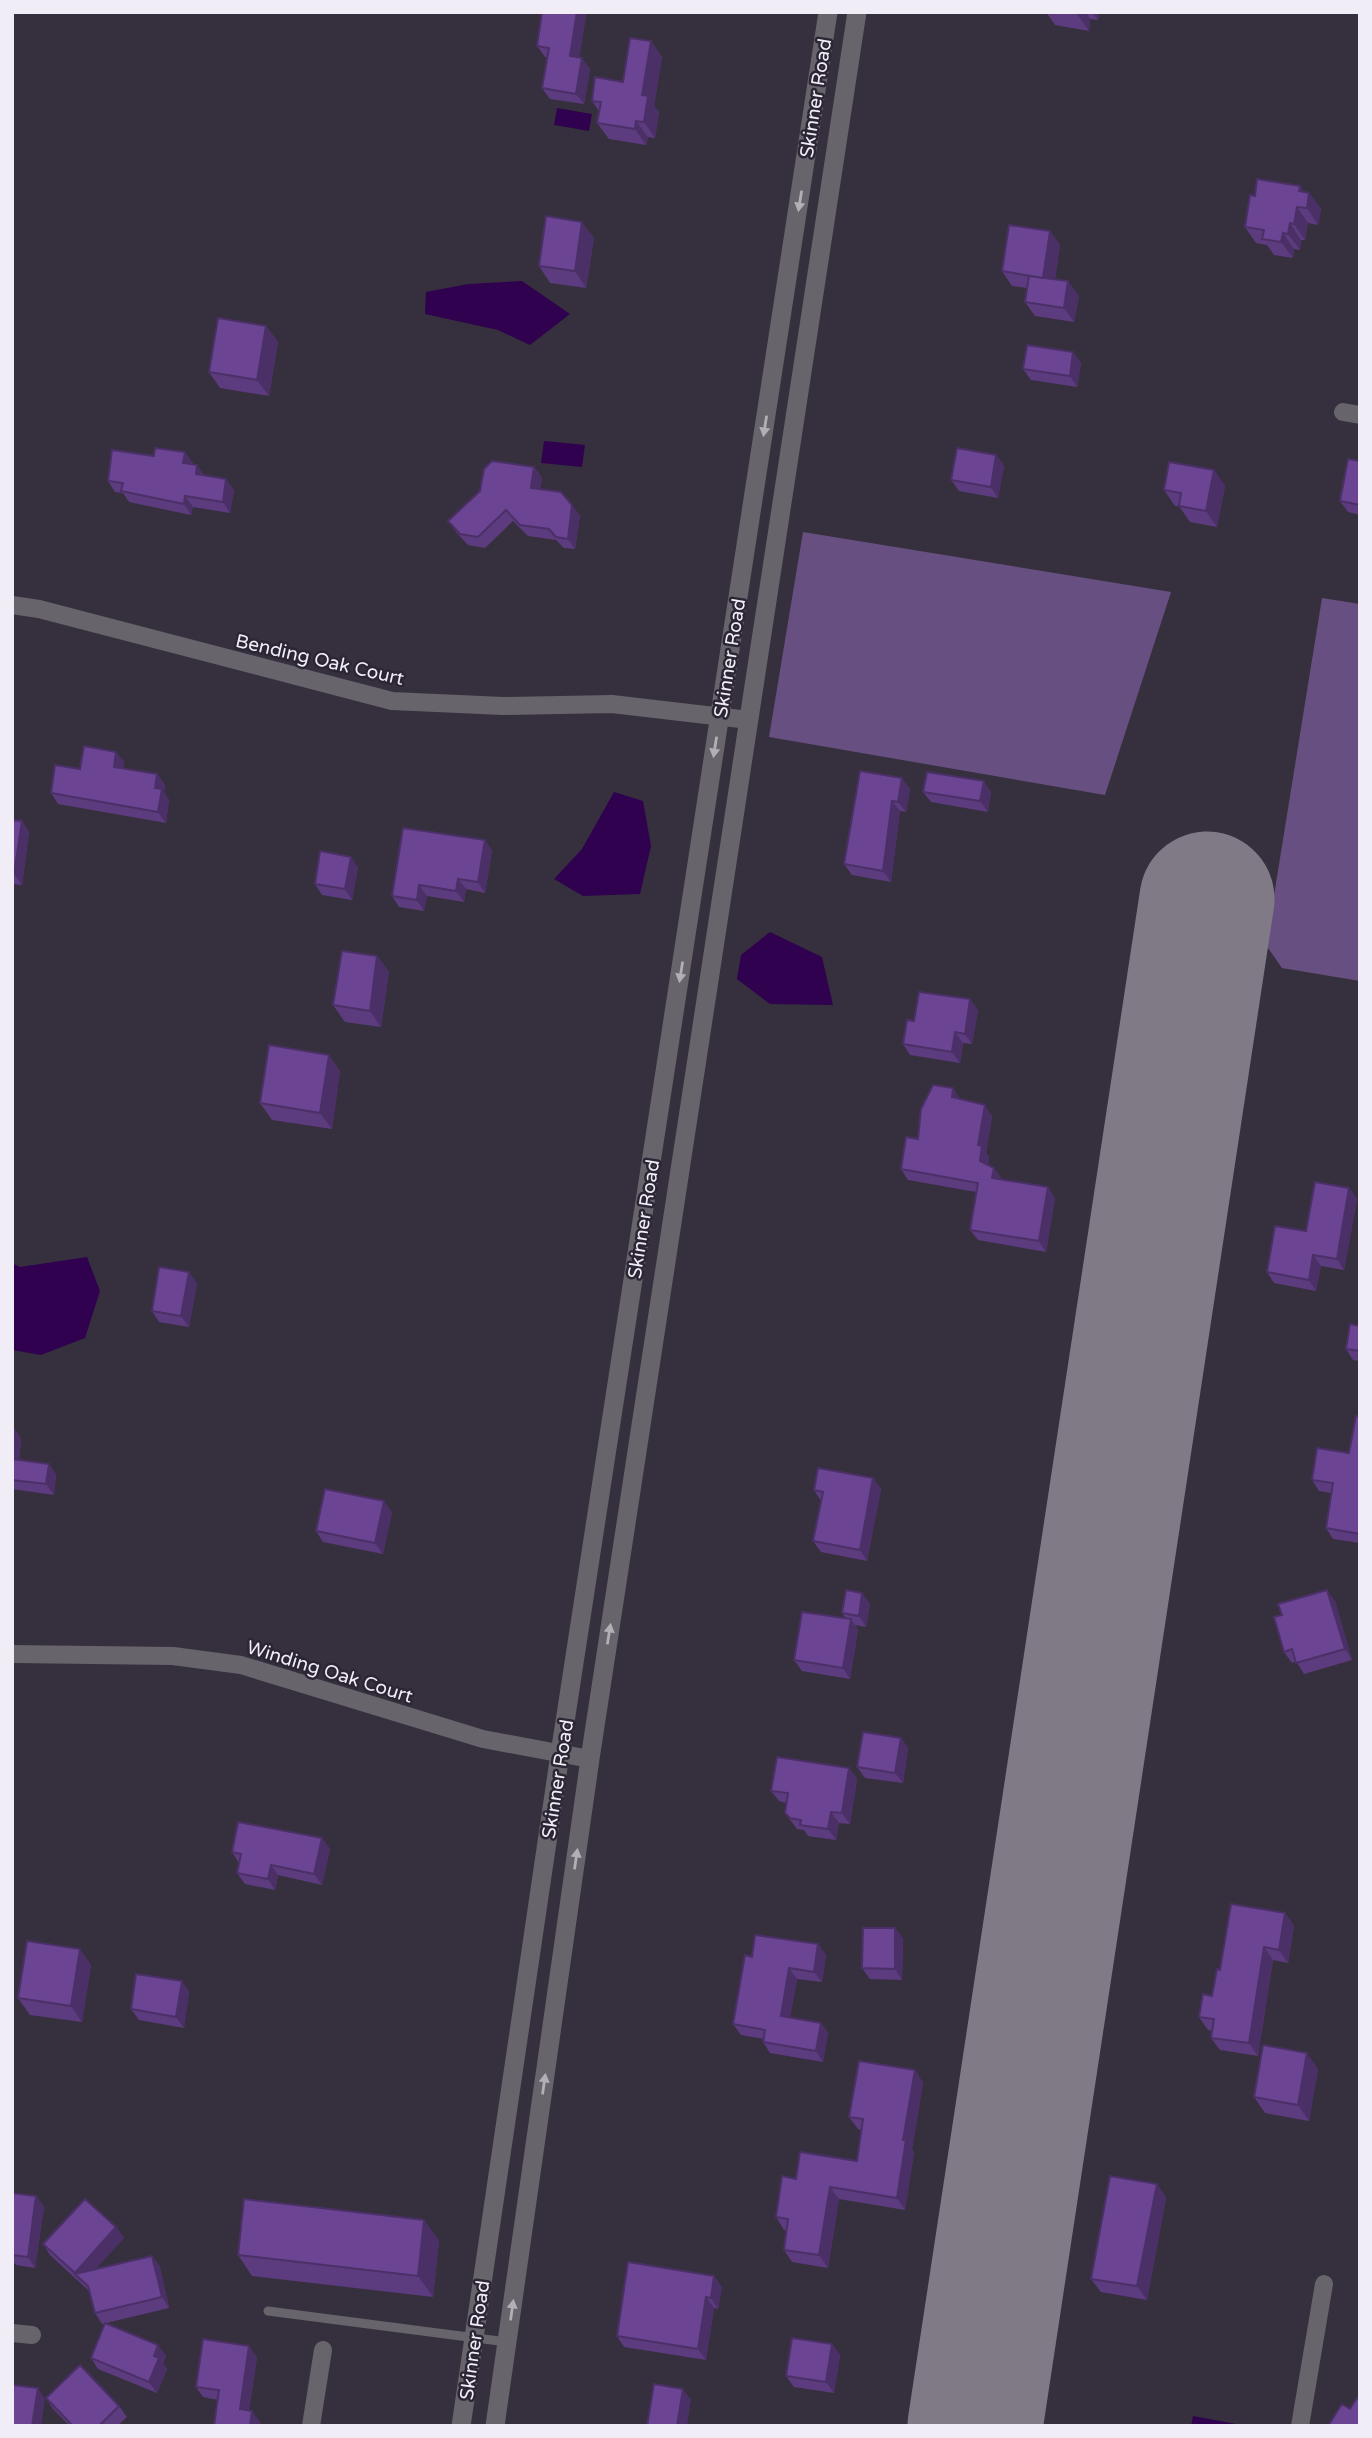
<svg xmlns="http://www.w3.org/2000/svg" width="1372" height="2438" font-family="'Varela Round',sans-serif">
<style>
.green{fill:#675081}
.water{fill:#2f014f}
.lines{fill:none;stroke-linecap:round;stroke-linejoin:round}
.runway{stroke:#7f7a86;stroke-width:135}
.service{stroke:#67646b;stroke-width:9}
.minor{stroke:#67646b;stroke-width:18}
.tertiary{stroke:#67646b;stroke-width:19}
.wall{fill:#5c3b7e}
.shaded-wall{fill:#4b3067}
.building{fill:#6b4593;stroke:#4b3067;stroke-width:2}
.oneway{fill:#b3afb7}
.labels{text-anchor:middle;stroke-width:5;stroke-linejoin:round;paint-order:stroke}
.street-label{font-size:19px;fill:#f1edf6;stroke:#2c2634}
</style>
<rect width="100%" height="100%" fill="#36303e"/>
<path class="green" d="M 803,532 L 1171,592 L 1105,795 L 769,737 Z
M 1322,598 L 1360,604 L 1360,981 L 1282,968 L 1266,945 Z"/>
<path class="water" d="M 557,108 L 592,114 L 589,131 L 554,125 Z
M 522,281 L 570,314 L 530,345 L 498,330 L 425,314 L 426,292 L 468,284 Z
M 544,441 L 585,445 L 582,467 L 541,463 Z
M 614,792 L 643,801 L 651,846 L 640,894 L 583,896 L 554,879 L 582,849 Z
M 770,932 L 822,957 L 833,1005 L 770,1004 L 737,979 L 741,955 Z
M 87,1257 L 100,1291 L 85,1338 L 41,1355 L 12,1350 L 12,1263 L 20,1267 Z
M 1193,2416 L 1247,2426 L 1191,2426 Z"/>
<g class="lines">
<path class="runway" d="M 975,2426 L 1207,899"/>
<path class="service" d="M 268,2311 L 507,2342"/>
<path class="minor" d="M 1343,412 L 1360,415
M 12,605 L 39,609 L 392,701 L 503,706 L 612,704 L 749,720
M 12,1654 L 173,1656 L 241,1665 L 483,1739 L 590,1759
M 12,2333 L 32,2335
M 311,2426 L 323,2350
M 1300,2426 L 1324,2284"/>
<path class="tertiary" d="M 461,2426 L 560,1754 L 828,12
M 495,2426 L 590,1759 L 857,12"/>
</g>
<path class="wall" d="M 542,12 L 584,12 L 586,15 L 579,58 L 590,69 L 584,104 L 550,99 L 542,88 L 547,57 L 545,57 L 537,46 Z
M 1046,12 L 1099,12 L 1098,20 L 1090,19 L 1089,31 L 1055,25 Z
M 651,41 L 662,57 L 654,106 L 659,112 L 655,138 L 648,137 L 646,145 L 609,139 L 597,123 L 599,111 L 592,101 L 623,82 Z
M 1304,192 L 1309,193 L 1321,209 L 1318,225 L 1308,223 L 1305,240 L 1301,240 L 1300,250 L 1294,249 L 1293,258 L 1274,255 L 1267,245 L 1256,243 L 1245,227 L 1255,196 Z
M 1050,231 L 1060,245 L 1055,279 L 1079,296 L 1074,322 L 1035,316 L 1025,302 L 1027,288 L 1012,286 L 1002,271 Z
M 594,238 L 586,288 L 550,283 L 539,266 Z
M 266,326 L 278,342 L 269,396 L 220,388 L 209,372 Z
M 1073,352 L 1081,363 L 1077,387 L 1031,380 L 1023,369 Z
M 185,452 L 193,464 L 205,476 L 234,490 L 230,513 L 193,507 L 191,515 L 129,502 L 123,493 L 115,492 L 108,481 L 154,456 Z
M 996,455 L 1004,466 L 998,498 L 959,491 L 951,480 Z
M 1360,461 L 1360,515 L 1348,512 L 1340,501 Z
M 534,467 L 542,478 L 540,489 L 572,505 L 580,516 L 575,549 L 564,548 L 556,540 L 528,536 L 513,521 L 485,548 L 468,545 L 456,532 L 448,521 Z
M 1214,470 L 1225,486 L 1217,527 L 1190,522 L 1179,506 L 1175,506 L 1164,490 Z
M 116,752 L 124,762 L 123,768 L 157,774 L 165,785 L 164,792 L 169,800 L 166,823 L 58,804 L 51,793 L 80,769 Z
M 860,771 L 910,789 L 906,812 L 900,811 L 891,882 L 852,875 L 844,864 Z
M 923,792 L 991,792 L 988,812 L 931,802 Z
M 12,820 L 22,821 L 29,832 L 22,885 L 12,884 Z
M 485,840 L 492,851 L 485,893 L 466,889 L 464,902 L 427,896 L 424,911 L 399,907 L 392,896 Z
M 358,867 L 352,900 L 322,895 L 315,884 Z
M 377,956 L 389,972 L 381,1027 L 345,1022 L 333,1005 Z
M 970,999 L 978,1010 L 972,1044 L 963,1043 L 960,1063 L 910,1055 L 903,1044 L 914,1021 Z
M 340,1071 L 332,1129 L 272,1120 L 260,1103 Z
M 960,1099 L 992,1116 L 986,1153 L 989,1157 L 988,1165 L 1001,1179 L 1055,1198 L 1046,1252 L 978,1240 L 970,1230 L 976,1192 L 908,1180 L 901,1169 L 918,1139 Z
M 1349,1188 L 1357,1199 L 1344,1270 L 1321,1266 L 1316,1291 L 1274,1283 L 1267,1272 Z
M 197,1283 L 189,1327 L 159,1322 L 152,1311 Z
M 1360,1326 L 1360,1361 L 1353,1360 L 1346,1349 Z
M 1360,1416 L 1360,1543 L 1333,1539 L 1326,1528 L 1331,1493 L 1319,1491 L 1312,1480 L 1349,1453 Z
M 12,1428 L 14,1428 L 21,1439 L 19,1460 L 49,1464 L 56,1475 L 54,1495 L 12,1489 Z
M 873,1478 L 881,1489 L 867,1561 L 821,1552 L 813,1541 L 821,1501 L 814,1490 Z
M 392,1512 L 383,1554 L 323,1542 L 316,1531 Z
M 862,1593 L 870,1604 L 866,1627 L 855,1625 L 858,1630 L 850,1679 L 802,1671 L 794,1660 L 846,1619 L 842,1613 Z
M 1335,1601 L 1352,1660 L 1304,1674 L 1296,1661 L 1292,1663 L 1284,1652 Z
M 901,1738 L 908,1748 L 903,1783 L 865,1778 L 857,1767 Z
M 849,1768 L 857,1779 L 850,1824 L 839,1823 L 836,1840 L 808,1836 L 804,1830 L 797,1829 L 785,1813 L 786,1803 L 779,1801 L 771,1791 Z
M 322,1838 L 330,1849 L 322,1885 L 278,1875 L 275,1890 L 245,1884 L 237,1873 L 239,1863 L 232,1852 Z
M 1285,1913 L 1294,1926 L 1288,1963 L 1273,1960 L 1258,2056 L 1220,2050 L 1211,2038 L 1212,2031 L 1208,2030 L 1199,2017 L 1212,1996 L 1220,1970 Z
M 895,1928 L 903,1939 L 902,1980 L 870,1979 L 862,1968 Z
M 818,1944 L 826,1955 L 822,1982 L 797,1979 L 790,2017 L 821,2023 L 828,2033 L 823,2062 L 770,2053 L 763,2042 L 764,2039 L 741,2035 L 733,2024 L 752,1957 Z
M 91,1965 L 82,2022 L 30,2015 L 18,1998 Z
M 189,1991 L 184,2028 L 139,2020 L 131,2009 Z
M 1318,2069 L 1309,2121 L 1265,2113 L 1254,2097 Z
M 915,2070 L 923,2083 L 912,2149 L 914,2153 L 905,2210 L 839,2199 L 828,2268 L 792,2262 L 784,2250 L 787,2230 L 784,2230 L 776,2217 L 796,2179 L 857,2161 L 861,2130 L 858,2129 L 849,2117 Z
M 1157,2184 L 1166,2198 L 1147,2300 L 1101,2292 L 1091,2279 Z
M 12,2193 L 36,2196 L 44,2207 L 35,2268 L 16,2265 L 12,2260 Z
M 424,2220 L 439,2241 L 433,2297 L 252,2276 L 238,2255 Z
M 116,2227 L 124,2238 L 95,2269 L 152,2256 L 160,2267 L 169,2308 L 102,2324 L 95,2313 L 89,2291 L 50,2255 L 43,2244 Z
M 722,2287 L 718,2309 L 714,2308 L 706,2360 L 624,2347 L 617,2336 Z
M 832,2344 L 840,2355 L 834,2393 L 794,2387 L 786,2376 Z
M 158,2345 L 166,2356 L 163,2363 L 167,2369 L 157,2393 L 98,2369 L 91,2358 Z
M 257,2357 L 249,2410 L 260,2422 L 259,2426 L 214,2426 L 218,2400 L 203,2397 L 196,2387 Z
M 46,2398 L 119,2406 L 127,2417 L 117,2426 L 70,2426 L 53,2409 Z"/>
<path class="shaded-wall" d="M 577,12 L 584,12 L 586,15 L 578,67 L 570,56 Z
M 1078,12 L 1086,12 L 1090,19 L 1089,31 L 1077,14 Z
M 1092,12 L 1099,12 L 1098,20 Z
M 651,41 L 662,57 L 654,106 L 659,112 L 655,138 L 644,122 L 642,95 Z
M 582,58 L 590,69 L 584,104 L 576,94 Z
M 636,121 L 648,137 L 646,145 L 635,129 Z
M 1300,186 L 1308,198 L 1309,193 L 1321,209 L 1318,225 L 1307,208 L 1299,191 Z
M 1297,207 L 1308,223 L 1305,240 L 1294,224 Z
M 582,222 L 594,238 L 586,288 L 575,271 Z
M 1290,223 L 1301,240 L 1300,250 L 1288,234 Z
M 1050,231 L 1060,245 L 1053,292 L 1043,278 Z
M 1283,233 L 1294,249 L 1293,258 L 1281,242 Z
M 1068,281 L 1079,296 L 1074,322 L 1064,308 Z
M 266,326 L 278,342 L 269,396 L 257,380 Z
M 1073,352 L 1081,363 L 1077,387 L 1070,376 Z
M 185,452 L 193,463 L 191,474 L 183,463 Z
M 996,455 L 1004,466 L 998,498 L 991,487 Z
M 197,465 L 205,476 L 196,474 Z
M 534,467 L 542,478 L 539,499 L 531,488 Z
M 1214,470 L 1225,486 L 1217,527 L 1206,511 Z
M 226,479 L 234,490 L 230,513 L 223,502 Z
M 185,496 L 193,507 L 191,515 L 184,504 Z
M 572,505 L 580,516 L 575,549 L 568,539 Z
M 116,752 L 124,762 L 122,778 L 114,767 Z
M 157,774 L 165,785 L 164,792 L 169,800 L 166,823 L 158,812 L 155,788 Z
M 902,778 L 910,789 L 906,812 L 898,802 Z
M 984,781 L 991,792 L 988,812 L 980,801 Z
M 892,801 L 900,811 L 891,882 L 883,871 Z
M 22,821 L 29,832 L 22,885 L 14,874 Z
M 485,840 L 492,851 L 485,893 L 478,882 Z
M 351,857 L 358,867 L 352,900 L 345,889 Z
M 458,879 L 466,889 L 464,902 L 456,891 Z
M 419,885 L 427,896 L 424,911 L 417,900 Z
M 377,956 L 389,972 L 381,1027 L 370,1011 Z
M 970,999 L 978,1010 L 972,1044 L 965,1034 Z
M 955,1032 L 963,1043 L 960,1063 L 952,1052 Z
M 329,1055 L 340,1071 L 332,1129 L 320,1113 Z
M 953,1088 L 960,1099 L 952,1097 Z
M 985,1105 L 992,1116 L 986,1153 L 989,1157 L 988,1172 L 980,1161 L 978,1145 Z
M 994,1168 L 1002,1179 L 992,1178 Z
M 1048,1187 L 1055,1198 L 1046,1252 L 1039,1241 Z
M 1349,1188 L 1357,1199 L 1344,1270 L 1337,1259 Z
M 1313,1255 L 1321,1266 L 1316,1291 L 1309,1280 Z
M 189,1272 L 197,1283 L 189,1327 L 181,1316 Z
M 14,1428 L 21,1439 L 18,1470 L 12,1462 L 12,1440 Z
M 49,1464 L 56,1475 L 54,1495 L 46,1484 Z
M 873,1478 L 881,1489 L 867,1561 L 860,1550 Z
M 384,1501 L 392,1512 L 383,1554 L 375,1543 Z
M 1327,1590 L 1335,1601 L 1352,1660 L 1345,1649 Z
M 862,1593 L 870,1604 L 866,1627 L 859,1616 Z
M 851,1619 L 858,1630 L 850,1679 L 843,1668 Z
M 901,1738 L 908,1748 L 903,1783 L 895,1773 Z
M 849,1768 L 857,1779 L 850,1824 L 842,1813 Z
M 831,1812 L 839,1823 L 836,1840 L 828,1829 Z
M 322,1838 L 330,1849 L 322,1885 L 314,1874 Z
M 271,1865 L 278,1875 L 275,1890 L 268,1879 Z
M 1285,1913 L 1294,1926 L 1288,1963 L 1279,1950 Z
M 895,1928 L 903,1939 L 902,1980 L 895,1969 Z
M 818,1944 L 826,1955 L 822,1982 L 814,1972 Z
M 1264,1947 L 1273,1960 L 1258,2056 L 1249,2043 Z
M 80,1949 L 91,1965 L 82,2022 L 71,2006 Z
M 789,1968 L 797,1979 L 788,2026 L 781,2016 Z
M 182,1981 L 189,1991 L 184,2028 L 176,2017 Z
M 821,2023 L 828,2033 L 823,2062 L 816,2051 Z
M 1307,2053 L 1318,2069 L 1309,2121 L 1298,2105 Z
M 915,2070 L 923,2083 L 912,2149 L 914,2153 L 905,2210 L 897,2198 L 903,2140 Z
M 1157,2184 L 1166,2198 L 1147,2300 L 1137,2286 Z
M 830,2187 L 839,2199 L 828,2268 L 819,2255 Z
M 36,2196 L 44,2207 L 35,2268 L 28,2257 Z
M 424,2220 L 439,2241 L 433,2297 L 418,2276 Z
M 116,2227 L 124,2238 L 84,2282 L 75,2274 L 82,2284 L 75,2273 Z
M 152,2256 L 160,2267 L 169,2308 L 162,2297 Z
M 714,2276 L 722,2287 L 718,2309 L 711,2298 Z
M 706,2297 L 714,2308 L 706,2360 L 698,2349 Z
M 832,2344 L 840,2355 L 834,2393 L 826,2382 Z
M 158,2345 L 166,2356 L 163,2363 L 167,2369 L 157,2393 L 149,2382 L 154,2356 Z
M 249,2346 L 257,2357 L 247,2420 L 240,2409 Z
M 38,2388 L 45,2399 L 41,2426 L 32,2426 Z
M 683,2389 L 691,2400 L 687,2426 L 677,2426 Z
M 252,2411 L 260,2422 L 259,2426 L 250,2426 Z"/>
<path class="building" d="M 542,12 L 577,12 L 570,56 L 582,58 L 576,94 L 542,88 L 549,48 L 537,46 Z
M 630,38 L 651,41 L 642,95 L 648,96 L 644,122 L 636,121 L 635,129 L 597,123 L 601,102 L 592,101 L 595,77 L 623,82 Z
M 1257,179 L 1300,186 L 1299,191 L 1309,193 L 1307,208 L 1297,207 L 1294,224 L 1290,223 L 1288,234 L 1283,233 L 1281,242 L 1262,239 L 1264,230 L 1245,227 L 1250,195 L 1255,196 Z
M 546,216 L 582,222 L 575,271 L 539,266 Z
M 1009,225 L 1050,231 L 1043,278 L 1002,271 Z
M 1029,276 L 1068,281 L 1064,308 L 1025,302 Z
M 218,318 L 266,326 L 257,380 L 209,372 Z
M 1027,345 L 1073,352 L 1070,376 L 1023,369 Z
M 155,448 L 185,452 L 183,463 L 197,465 L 196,474 L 226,479 L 223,502 L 185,496 L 184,504 L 121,491 L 123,483 L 108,481 L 112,450 L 154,456 Z
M 957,448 L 996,455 L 991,487 L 951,480 Z
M 1348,459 L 1360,461 L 1360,505 L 1340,501 Z
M 492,461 L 534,467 L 531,488 L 561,492 L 572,505 L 568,539 L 556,537 L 549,529 L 520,525 L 506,510 L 478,537 L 460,534 L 448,521 L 480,491 L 484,469 Z
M 1169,462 L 1214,470 L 1206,511 L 1179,506 L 1181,493 L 1164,490 Z
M 84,746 L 116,752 L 114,767 L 157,774 L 155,788 L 162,789 L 158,812 L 51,793 L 55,765 L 80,769 Z
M 860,771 L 902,778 L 898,802 L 892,801 L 883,871 L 844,864 Z
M 927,772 L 984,781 L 980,801 L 923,792 Z
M 12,820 L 22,821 L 14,874 L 12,874 Z
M 403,828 L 485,840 L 478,882 L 458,879 L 456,891 L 419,885 L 417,900 L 392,896 Z
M 320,851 L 351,857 L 345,889 L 315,884 Z
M 342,951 L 377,956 L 370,1011 L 333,1005 Z
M 919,992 L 970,999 L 965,1034 L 955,1032 L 952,1052 L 903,1044 L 907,1020 L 914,1021 Z
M 269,1045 L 329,1055 L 320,1113 L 260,1103 Z
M 933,1085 L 953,1088 L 952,1097 L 985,1105 L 978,1145 L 982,1146 L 980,1161 L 994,1168 L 992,1178 L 1048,1187 L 1039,1241 L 970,1230 L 978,1183 L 901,1169 L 906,1137 L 918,1139 L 921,1109 Z
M 1315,1182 L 1349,1188 L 1337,1259 L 1313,1255 L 1309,1280 L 1267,1272 L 1275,1226 L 1306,1231 Z
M 159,1267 L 189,1272 L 181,1316 L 152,1311 Z
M 1350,1324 L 1360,1326 L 1360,1351 L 1346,1349 Z
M 1356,1416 L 1360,1416 L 1360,1534 L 1326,1528 L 1333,1483 L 1312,1480 L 1317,1448 L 1349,1453 Z
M 12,1459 L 49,1464 L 46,1484 L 12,1480 Z
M 818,1468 L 873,1478 L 860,1550 L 813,1541 L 823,1492 L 814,1490 Z
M 325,1489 L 384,1501 L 375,1543 L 316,1531 Z
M 846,1590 L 862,1593 L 859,1616 L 842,1613 Z
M 1327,1590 L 1345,1649 L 1296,1663 L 1292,1649 L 1284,1652 L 1274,1617 L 1282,1615 L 1278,1604 Z
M 802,1612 L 851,1619 L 843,1668 L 794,1660 Z
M 863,1732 L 901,1738 L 895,1773 L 857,1767 Z
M 777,1757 L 849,1768 L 842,1813 L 831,1812 L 828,1829 L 800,1825 L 801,1820 L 790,1818 L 785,1813 L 788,1793 L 771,1791 Z
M 238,1822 L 322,1838 L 314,1874 L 271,1865 L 268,1879 L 237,1873 L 241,1854 L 232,1852 Z
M 1231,1904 L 1285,1913 L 1279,1950 L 1264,1947 L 1249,2043 L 1211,2038 L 1214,2019 L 1199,2017 L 1203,1994 L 1212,1996 L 1217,1969 L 1220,1970 Z
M 863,1928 L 895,1928 L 895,1969 L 862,1968 Z
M 755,1935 L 818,1944 L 814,1972 L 789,1968 L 781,2016 L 821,2023 L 816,2051 L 763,2042 L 765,2030 L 733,2024 L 745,1955 L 752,1957 Z
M 27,1941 L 80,1949 L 71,2006 L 18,1998 Z
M 136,1974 L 182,1981 L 176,2017 L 131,2009 Z
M 1263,2045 L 1307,2053 L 1298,2105 L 1254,2097 Z
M 859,2061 L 915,2070 L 903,2140 L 906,2140 L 897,2198 L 830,2187 L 819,2255 L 784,2250 L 788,2219 L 776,2217 L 782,2176 L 796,2179 L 800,2152 L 857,2161 L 863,2119 L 849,2117 Z
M 1110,2176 L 1157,2184 L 1137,2286 L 1091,2279 Z
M 12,2193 L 36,2196 L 28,2257 L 12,2255 Z
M 85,2199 L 116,2227 L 75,2273 L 43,2244 Z
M 244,2199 L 424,2220 L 418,2276 L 238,2255 Z
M 152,2256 L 162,2297 L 95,2313 L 88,2286 L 75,2274 Z
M 628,2262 L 714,2276 L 711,2298 L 706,2297 L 698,2349 L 617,2336 Z
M 105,2323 L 158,2345 L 154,2356 L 159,2358 L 149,2382 L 91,2358 Z
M 792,2338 L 832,2344 L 826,2382 L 786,2376 Z
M 203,2339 L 249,2346 L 240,2409 L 252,2411 L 250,2426 L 214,2426 L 219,2390 L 196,2387 Z
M 80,2365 L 119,2406 L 99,2426 L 73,2426 L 46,2398 Z
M 654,2384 L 683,2389 L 677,2426 L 647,2426 Z
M 12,2385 L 38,2388 L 32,2426 L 12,2426 Z
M 1357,2398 L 1360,2399 L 1360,2426 L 1328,2426 L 1342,2404 L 1350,2409 Z"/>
<defs><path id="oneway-solid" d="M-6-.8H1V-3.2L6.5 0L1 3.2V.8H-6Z" transform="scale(1.75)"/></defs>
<g class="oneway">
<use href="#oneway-solid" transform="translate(800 201) rotate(99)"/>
<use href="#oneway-solid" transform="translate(765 426) rotate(99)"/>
<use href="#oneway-solid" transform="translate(715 747) rotate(99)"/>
<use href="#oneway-solid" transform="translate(681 972) rotate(99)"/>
<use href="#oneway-solid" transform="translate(609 1634) rotate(-81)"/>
<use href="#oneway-solid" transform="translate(576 1859) rotate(-82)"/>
<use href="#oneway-solid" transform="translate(544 2084) rotate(-82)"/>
<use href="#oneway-solid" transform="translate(512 2310) rotate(-82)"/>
</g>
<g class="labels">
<g class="street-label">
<text transform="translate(815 98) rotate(-81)" y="7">Skinner Road</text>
<text transform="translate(729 658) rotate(-81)" y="7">Skinner Road</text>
<text transform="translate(320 659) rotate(13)" y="7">Bending Oak Court</text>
<text transform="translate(643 1219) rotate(-81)" y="7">Skinner Road</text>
<text transform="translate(330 1671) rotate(17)" y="7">Winding Oak Court</text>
<text transform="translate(557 1779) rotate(-81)" y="7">Skinner Road</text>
<text transform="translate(474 2340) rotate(-82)" y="7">Skinner Road</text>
</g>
</g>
<rect width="1372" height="2438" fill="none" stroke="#f1edf6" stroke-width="28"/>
</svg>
